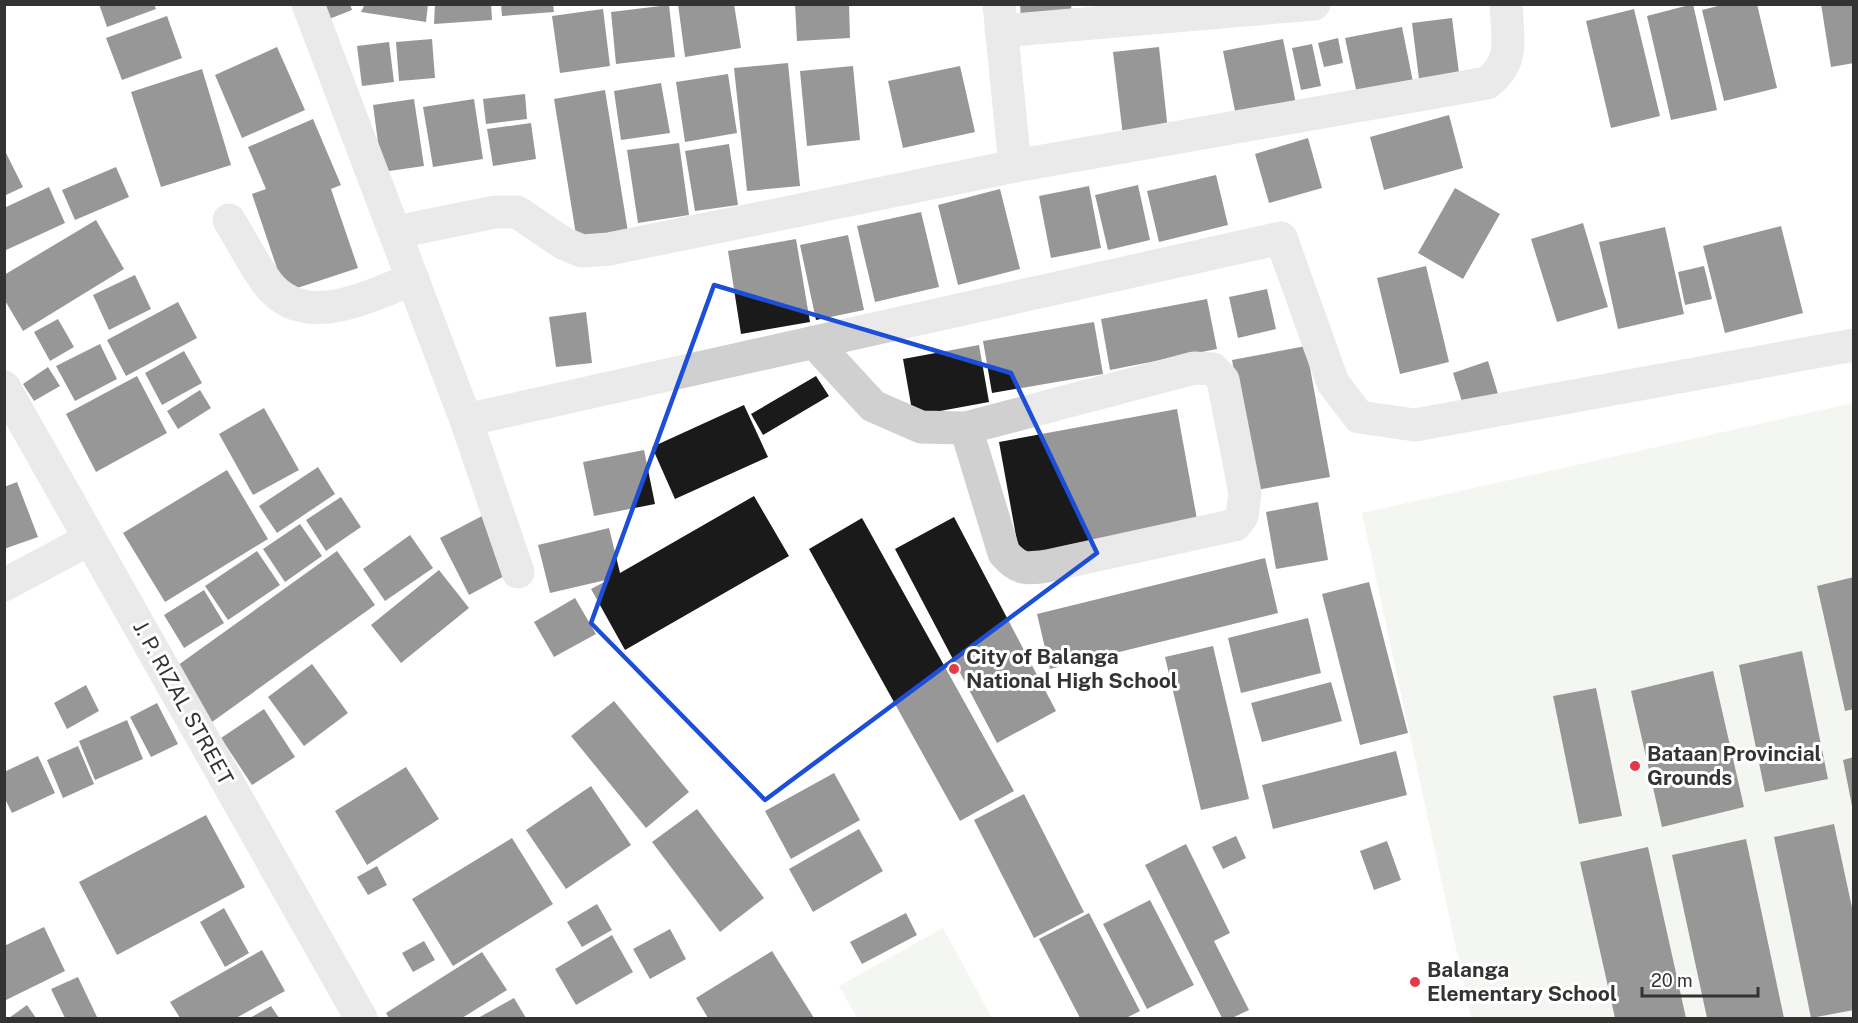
<svg xmlns="http://www.w3.org/2000/svg" width="1858" height="1023" font-family="'Public Sans',sans-serif">
<style>
.green{fill:#e6ecdf}
.building{fill:#1a1a1a}
.lines{fill:none;stroke-linecap:round;stroke-linejoin:round}
.minor{stroke:#d0d0d0;stroke-width:33}
.marked{fill:none;stroke:#1d4ed8;stroke-width:4.5;stroke-linejoin:round}
.poi-dot{fill:#e63946;stroke:#fff;stroke-width:2}
.labels{text-anchor:middle;stroke-width:6;stroke-linejoin:round;paint-order:stroke}
.poi-label{font-size:21px;font-weight:bold;fill:#333;stroke:#fff;text-anchor:start}
.street-label{font-size:21px;fill:#333;stroke:#fff}
</style>
<rect width="100%" height="100%" fill="#fff"/>
<path class="green" d="M 1853,403 L 1853,1018 L 1471,1018 L 1362,513 Z
M 943,928 L 992,1018 L 857,1018 L 839,986 Z"/>
<path class="building" d="M 99,4 L 154,4 L 156,9 L 107,27 Z
M 317,4 L 350,4 L 352,10 L 324,21 Z
M 365,4 L 428,4 L 426,22 L 361,12 Z
M 435,4 L 491,4 L 492,20 L 434,24 Z
M 501,4 L 553,4 L 554,12 L 502,16 Z
M 678,4 L 734,4 L 741,48 L 685,57 Z
M 795,4 L 849,4 L 850,38 L 797,41 Z
M 1020,4 L 1071,4 L 1072,16 L 1021,20 Z
M 1693,4 L 1717,110 L 1671,120 L 1647,16 Z
M 1726,4 L 1757,4 L 1777,88 L 1724,101 L 1702,10 Z
M 1821,4 L 1854,4 L 1854,63 L 1831,67 Z
M 669,5 L 675,57 L 616,64 L 611,12 Z
M 603,9 L 610,66 L 560,73 L 552,16 Z
M 1634,9 L 1660,116 L 1611,128 L 1586,21 Z
M 167,16 L 182,58 L 122,80 L 106,38 Z
M 1452,18 L 1459,73 L 1419,79 L 1412,23 Z
M 1402,27 L 1413,82 L 1357,94 L 1345,38 Z
M 1338,38 L 1343,63 L 1324,67 L 1318,43 Z
M 432,39 L 435,78 L 399,81 L 396,42 Z
M 1283,39 L 1296,104 L 1236,116 L 1223,51 Z
M 389,42 L 394,82 L 362,86 L 357,46 Z
M 1312,44 L 1321,86 L 1301,90 L 1292,48 Z
M 277,47 L 305,110 L 242,138 L 215,75 Z
M 1159,47 L 1168,131 L 1123,136 L 1113,52 Z
M 788,63 L 800,186 L 747,191 L 734,68 Z
M 853,66 L 860,140 L 807,146 L 800,71 Z
M 960,66 L 975,132 L 903,148 L 888,81 Z
M 202,69 L 231,165 L 161,187 L 131,92 Z
M 728,74 L 737,133 L 685,142 L 676,82 Z
M 661,83 L 670,133 L 621,140 L 614,91 Z
M 605,90 L 628,232 L 577,241 L 554,99 Z
M 525,94 L 527,119 L 486,124 L 483,99 Z
M 414,99 L 424,166 L 382,172 L 373,105 Z
M 474,99 L 483,159 L 433,167 L 423,107 Z
M 1449,115 L 1463,168 L 1384,190 L 1370,137 Z
M 313,119 L 341,185 L 331,189 L 358,268 L 285,292 L 252,194 L 266,189 L 248,147 Z
M 531,123 L 536,159 L 493,166 L 487,129 Z
M 1308,138 L 1322,188 L 1269,203 L 1255,154 Z
M 679,143 L 689,215 L 638,223 L 627,150 Z
M 729,144 L 738,205 L 695,211 L 685,151 Z
M 4,149 L 23,187 L 4,196 Z
M 116,167 L 129,197 L 75,220 L 62,190 Z
M 1216,175 L 1228,225 L 1159,242 L 1147,191 Z
M 1138,185 L 1150,240 L 1108,250 L 1095,195 Z
M 1089,186 L 1101,248 L 1051,258 L 1039,196 Z
M 49,187 L 65,223 L 4,251 L 4,208 Z
M 1455,188 L 1500,214 L 1463,279 L 1418,253 Z
M 1000,189 L 1020,269 L 958,285 L 938,205 Z
M 921,212 L 939,287 L 875,302 L 857,226 Z
M 96,220 L 124,269 L 23,331 L 4,299 L 4,275 Z
M 1583,223 L 1608,307 L 1557,322 L 1531,239 Z
M 1781,226 L 1803,313 L 1725,333 L 1703,246 Z
M 1665,227 L 1684,314 L 1618,329 L 1599,242 Z
M 848,235 L 864,310 L 816,320 L 800,245 Z
M 796,239 L 810,322 L 741,334 L 728,251 Z
M 1426,266 L 1449,362 L 1400,374 L 1377,278 Z
M 1704,266 L 1712,299 L 1685,305 L 1678,272 Z
M 135,275 L 151,309 L 109,330 L 93,295 Z
M 1267,289 L 1276,329 L 1238,338 L 1229,297 Z
M 1207,299 L 1217,349 L 1110,370 L 1101,319 Z
M 178,302 L 197,338 L 126,376 L 107,340 Z
M 586,312 L 592,363 L 556,367 L 549,317 Z
M 58,319 L 74,347 L 50,361 L 34,332 Z
M 1094,322 L 1103,374 L 992,393 L 983,341 Z
M 100,344 L 117,379 L 75,401 L 56,366 Z
M 979,345 L 989,402 L 913,416 L 903,359 Z
M 1306,346 L 1330,477 L 1256,490 L 1232,360 Z
M 184,351 L 202,383 L 162,405 L 145,373 Z
M 1488,361 L 1499,397 L 1464,408 L 1453,373 Z
M 48,367 L 60,386 L 34,401 L 23,384 Z
M 137,376 L 167,433 L 96,472 L 66,414 Z
M 816,376 L 829,396 L 763,435 L 751,414 Z
M 200,390 L 211,408 L 178,429 L 167,411 Z
M 744,405 L 768,457 L 675,499 L 652,447 Z
M 264,408 L 299,470 L 253,495 L 219,434 Z
M 1177,409 L 1198,525 L 1020,558 L 999,442 Z
M 644,450 L 655,504 L 594,516 L 583,462 Z
M 318,467 L 335,494 L 277,533 L 259,506 Z
M 227,470 L 268,539 L 165,602 L 123,533 Z
M 17,482 L 38,537 L 4,549 L 4,487 Z
M 754,496 L 789,556 L 625,650 L 591,589 L 610,579 L 550,593 L 538,545 L 609,528 L 620,573 Z
M 341,497 L 361,527 L 326,551 L 306,520 Z
M 1318,502 L 1328,560 L 1276,569 L 1266,512 Z
M 482,516 L 512,572 L 469,595 L 440,538 Z
M 954,517 L 1056,711 L 997,743 L 895,549 Z
M 862,518 L 1014,791 L 960,821 L 809,549 Z
M 300,524 L 322,556 L 285,582 L 263,549 Z
M 410,535 L 433,568 L 385,601 L 363,569 Z
M 257,551 L 280,585 L 228,620 L 205,586 Z
M 337,551 L 375,605 L 212,722 L 174,668 Z
M 1265,558 L 1278,613 L 1050,669 L 1037,614 Z
M 439,570 L 469,608 L 401,663 L 371,625 Z
M 1854,577 L 1854,709 L 1845,711 L 1817,586 Z
M 1369,582 L 1408,733 L 1360,745 L 1322,594 Z
M 204,590 L 224,623 L 184,648 L 164,615 Z
M 575,598 L 596,634 L 554,657 L 534,622 Z
M 1308,618 L 1321,673 L 1241,693 L 1228,638 Z
M 1213,646 L 1249,799 L 1201,810 L 1165,657 Z
M 1802,651 L 1828,779 L 1765,792 L 1739,665 Z
M 312,664 L 348,713 L 304,746 L 268,697 Z
M 1713,671 L 1744,807 L 1662,827 L 1631,691 Z
M 1331,682 L 1342,721 L 1262,742 L 1251,703 Z
M 86,685 L 99,711 L 67,729 L 54,703 Z
M 1596,688 L 1622,816 L 1579,824 L 1553,696 Z
M 614,701 L 689,792 L 646,828 L 571,736 Z
M 157,703 L 178,744 L 151,757 L 130,717 Z
M 264,709 L 295,757 L 252,785 L 221,738 Z
M 127,720 L 143,759 L 95,780 L 79,741 Z
M 78,746 L 94,784 L 63,798 L 47,760 Z
M 1396,751 L 1407,795 L 1273,829 L 1262,785 Z
M 38,756 L 55,793 L 12,813 L 4,797 L 4,772 Z
M 1854,757 L 1854,805 L 1852,806 L 1843,760 Z
M 406,767 L 439,819 L 367,865 L 335,811 Z
M 834,773 L 860,820 L 791,859 L 765,811 Z
M 591,786 L 631,845 L 566,889 L 526,830 Z
M 1024,794 L 1084,912 L 1034,938 L 974,820 Z
M 697,809 L 764,898 L 720,932 L 652,842 Z
M 206,815 L 245,887 L 117,955 L 79,882 Z
M 1834,824 L 1854,917 L 1854,1010 L 1811,1018 L 1774,837 Z
M 859,829 L 883,871 L 813,912 L 789,869 Z
M 1236,836 L 1246,858 L 1223,869 L 1212,847 Z
M 512,838 L 553,904 L 453,966 L 412,899 Z
M 1746,839 L 1784,1018 L 1707,1018 L 1672,855 Z
M 1387,841 L 1401,880 L 1374,890 L 1360,851 Z
M 1186,844 L 1230,933 L 1214,941 L 1249,1010 L 1232,1018 L 1222,1018 L 1145,865 Z
M 1648,847 L 1686,1018 L 1615,1018 L 1580,862 Z
M 377,866 L 387,885 L 368,895 L 357,877 Z
M 1150,900 L 1194,985 L 1147,1009 L 1103,924 Z
M 597,904 L 612,930 L 582,947 L 567,922 Z
M 224,908 L 249,953 L 225,967 L 200,922 Z
M 906,913 L 917,935 L 862,964 L 850,942 Z
M 1089,913 L 1140,1011 L 1126,1018 L 1080,1018 L 1039,939 Z
M 44,927 L 65,971 L 4,1001 L 4,946 Z
M 670,929 L 686,959 L 650,979 L 633,949 Z
M 612,935 L 633,972 L 576,1005 L 555,969 Z
M 424,941 L 435,960 L 413,972 L 402,953 Z
M 262,950 L 285,991 L 236,1018 L 180,1018 L 170,1002 Z
M 772,951 L 814,1018 L 708,1018 L 696,998 Z
M 482,952 L 507,990 L 462,1018 L 389,1018 L 386,1013 Z
M 78,977 L 97,1017 L 94,1018 L 65,1018 L 51,989 Z
M 514,998 L 526,1018 L 478,1018 Z
M 27,1005 L 36,1018 L 9,1018 Z
M 271,1006 L 279,1018 L 250,1018 Z"/>
<g class="lines">
<path class="minor" d="M 308,4 L 466,420 L 518,572
M 999,4 L 1015,166
M 1001,31 L 1314,4
M 229,220 C 242,241 253,264 268,284 C 305,331 369,296 413,279
M 396,232 L 495,212 L 517,212 L 563,243 L 582,251 L 609,249 L 1015,166 L 1487,83 C 1516,61 1507,37 1506,4
M 814,342 L 873,406 L 921,427 L 966,428 L 1194,368 L 1213,369 L 1223,380 L 1245,493 L 1242,516 L 1235,525 L 1047,566 C 1025,569 1019,570 1004,553 L 966,428
M 4,387 L 361,1018
M 466,420 L 1281,238 L 1333,383 L 1359,417 L 1415,425 L 1854,345
M 4,585 L 90,539"/>
</g>
<path d="M0 0H1858V1023H0ZM 714,285 L 1011,373 L 1097,553 L 765,800 L 591,623 Z" fill="#fff" fill-opacity=".55" fill-rule="evenodd"/>
<path class="marked" d="M 714,285 L 1011,373 L 1097,553 L 765,800 L 591,623 Z"/>
<g class="poi-dot">
<circle cx="954" cy="669" r="6"/>
<circle cx="1635" cy="766" r="6"/>
<circle cx="1415" cy="982" r="6"/>
</g>
<g class="labels">
<g class="poi-label">
<text x="966" y="664">City of Balanga<tspan x="966" dy="24">National High School</tspan></text>
<text x="1647" y="761">Bataan Provincial<tspan x="1647" dy="24">Grounds</tspan></text>
<text x="1427" y="977">Balanga<tspan x="1427" dy="24">Elementary School</tspan></text>
</g>
<g class="street-label">
<text transform="translate(183 703) rotate(61)" y="7">J. P. RIZAL STREET</text>
</g>
</g>
<rect width="1858" height="1023" fill="none" stroke="#333333" stroke-width="12"/>
<path d="M1642 987v9h116v-9" fill="none" stroke="#333333" stroke-width="3"/>
<text x="1651" y="987" font-size="18" fill="#333333" stroke="#ffffff" stroke-width="4.5" paint-order="stroke">20 m</text>
</svg>
